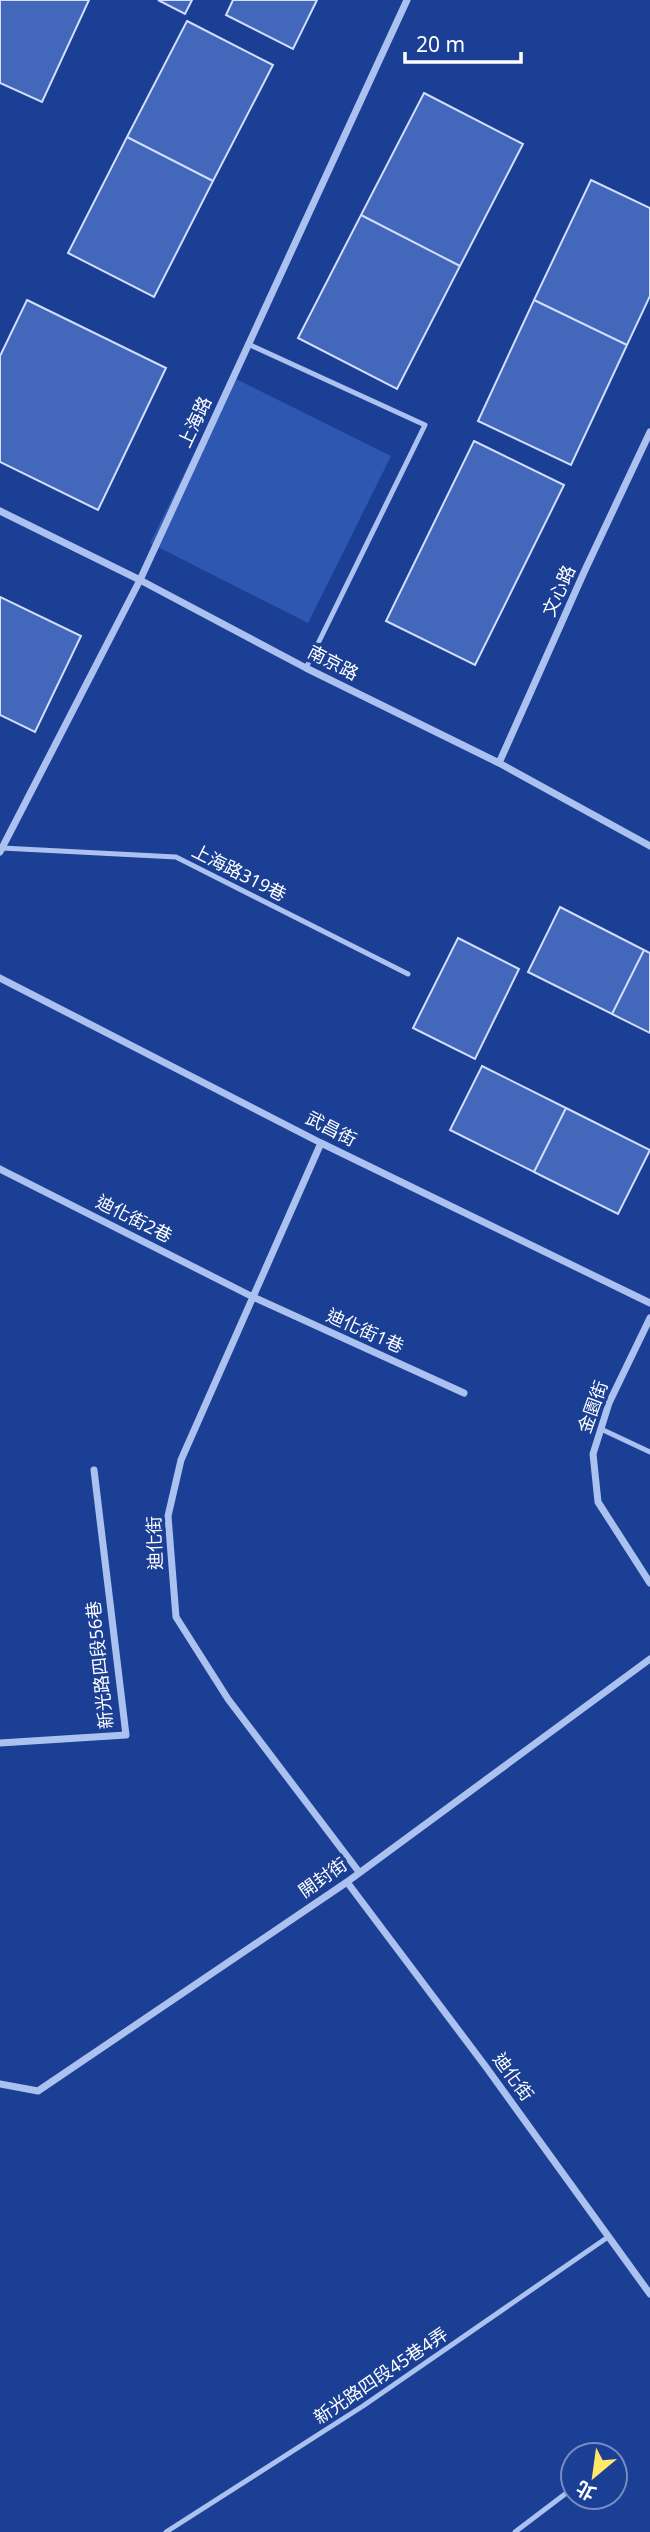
<svg xmlns="http://www.w3.org/2000/svg" width="650" height="2532" font-family="'Noto Sans','Noto Sans TC',sans-serif">
<style>
.green{fill:#2e57b2}
.building{fill:#4368bb;stroke:#d2dffb;stroke-width:2}
.lines{fill:none;stroke-linecap:round;stroke-linejoin:round}
.service{stroke:#abc1ef;stroke-width:5}
.minor{stroke:#abc1ef;stroke-width:7}
.labels{text-anchor:middle;stroke-width:7;stroke-linejoin:round;paint-order:stroke}
.street-label{font-size:18px;fill:#fff;stroke:#1a3f94}
</style>
<rect width="100%" height="100%" fill="#1a3f94"/>
<path class="green" d="M 232,377 L 391,456 L 308,623 L 150,543 Z"/>
<path class="building" d="M 0,0 L 89,0 L 42,102 L 0,83 Z
M 158,0 L 192,0 L 185,14 Z
M 233,0 L 317,0 L 293,49 L 226,15 Z
M 187,21 L 273,65 L 213,181 L 127,137 Z
M 424,93 L 523,144 L 460,266 L 361,215 Z
M 127,137 L 213,181 L 154,297 L 68,253 Z
M 591,180 L 650,208 L 650,296 L 627,345 L 534,300 Z
M 361,215 L 460,266 L 397,389 L 298,338 Z
M 27,300 L 166,368 L 98,510 L 0,462 L 0,356 Z
M 534,300 L 627,345 L 571,465 L 478,421 Z
M 474,441 L 564,485 L 475,665 L 386,621 Z
M 0,597 L 81,636 L 35,732 L 0,715 Z
M 560,907 L 644,950 L 612,1014 L 528,972 Z
M 458,938 L 519,969 L 475,1059 L 413,1028 Z
M 644,950 L 650,953 L 650,1033 L 612,1014 Z
M 482,1066 L 566,1108 L 534,1172 L 450,1130 Z
M 566,1108 L 650,1150 L 618,1214 L 534,1172 Z"/>
<g class="lines">
<path class="service" d="M 248,344 L 425,425 L 306,668
M 2,848 L 176,857 L 408,974
M 601,1429 L 650,1452
M 166,2532 L 363,2406 L 608,2237
M 515,2532 L 573,2488"/>
<path class="minor" d="M 0,511 L 140,580 L 306,668 L 499,763 L 650,846
M 499,763 L 585,570 L 650,432
M 0,852 L 140,580 L 407,0
M 0,978 L 321,1143 L 650,1303
M 321,1143 L 181,1460 L 168,1516 L 176,1617 L 228,1699 L 359,1872
M 0,1169 L 253,1297 L 464,1393
M 650,1318 L 609,1403 L 593,1454 L 598,1502 L 650,1583
M 0,1743 L 126,1735 L 94,1470
M 347,1882 L 486,2067 L 650,2294
M 0,2084 L 38,2091 L 347,1882 L 650,1659"/>
</g>
<g class="labels">
<g class="street-label">
<text transform="translate(195 422) rotate(-65)" y="6">上海路</text>
<text transform="translate(559 591) rotate(-66)" y="6">文心路</text>
<text transform="translate(333 663) rotate(27)" y="6">南京路</text>
<text transform="translate(239 873) rotate(27)" y="6">上海路319巷</text>
<text transform="translate(331 1129) rotate(27)" y="6">武昌街</text>
<text transform="translate(134 1219) rotate(27)" y="6">迪化街2巷</text>
<text transform="translate(365 1331) rotate(24)" y="6">迪化街1巷</text>
<text transform="translate(593 1407) rotate(-70)" y="6">金園街</text>
<text transform="translate(155 1543) rotate(-92)" y="6">迪化街</text>
<text transform="translate(100 1665) rotate(-96)" y="6">新光路四段56巷</text>
<text transform="translate(323 1878) rotate(-35)" y="6">開封街</text>
<text transform="translate(513 2077) rotate(54)" y="6">迪化街</text>
<text transform="translate(381 2376) rotate(-34)" y="6">新光路四段45巷4弄</text>
</g>
</g>
<g transform="translate(594 2476) rotate(209)"><circle r="33" fill="#1a3f94" stroke="#768cbf" stroke-width="2"/>
<path d="M0-5L12 26L0 18L-12 26Z" fill="#ffe86a"/>
<text y="-10" font-size="19" font-weight="bold" text-anchor="middle" fill="#ffffff">北</text>
</g>
<path d="M405 52v10h116v-10" fill="none" stroke="#ffffff" stroke-width="3.5"/>
<text x="416" y="52" font-size="21" fill="#ffffff" stroke="#1a3f94" stroke-width="5" paint-order="stroke">20 m</text>
</svg>
